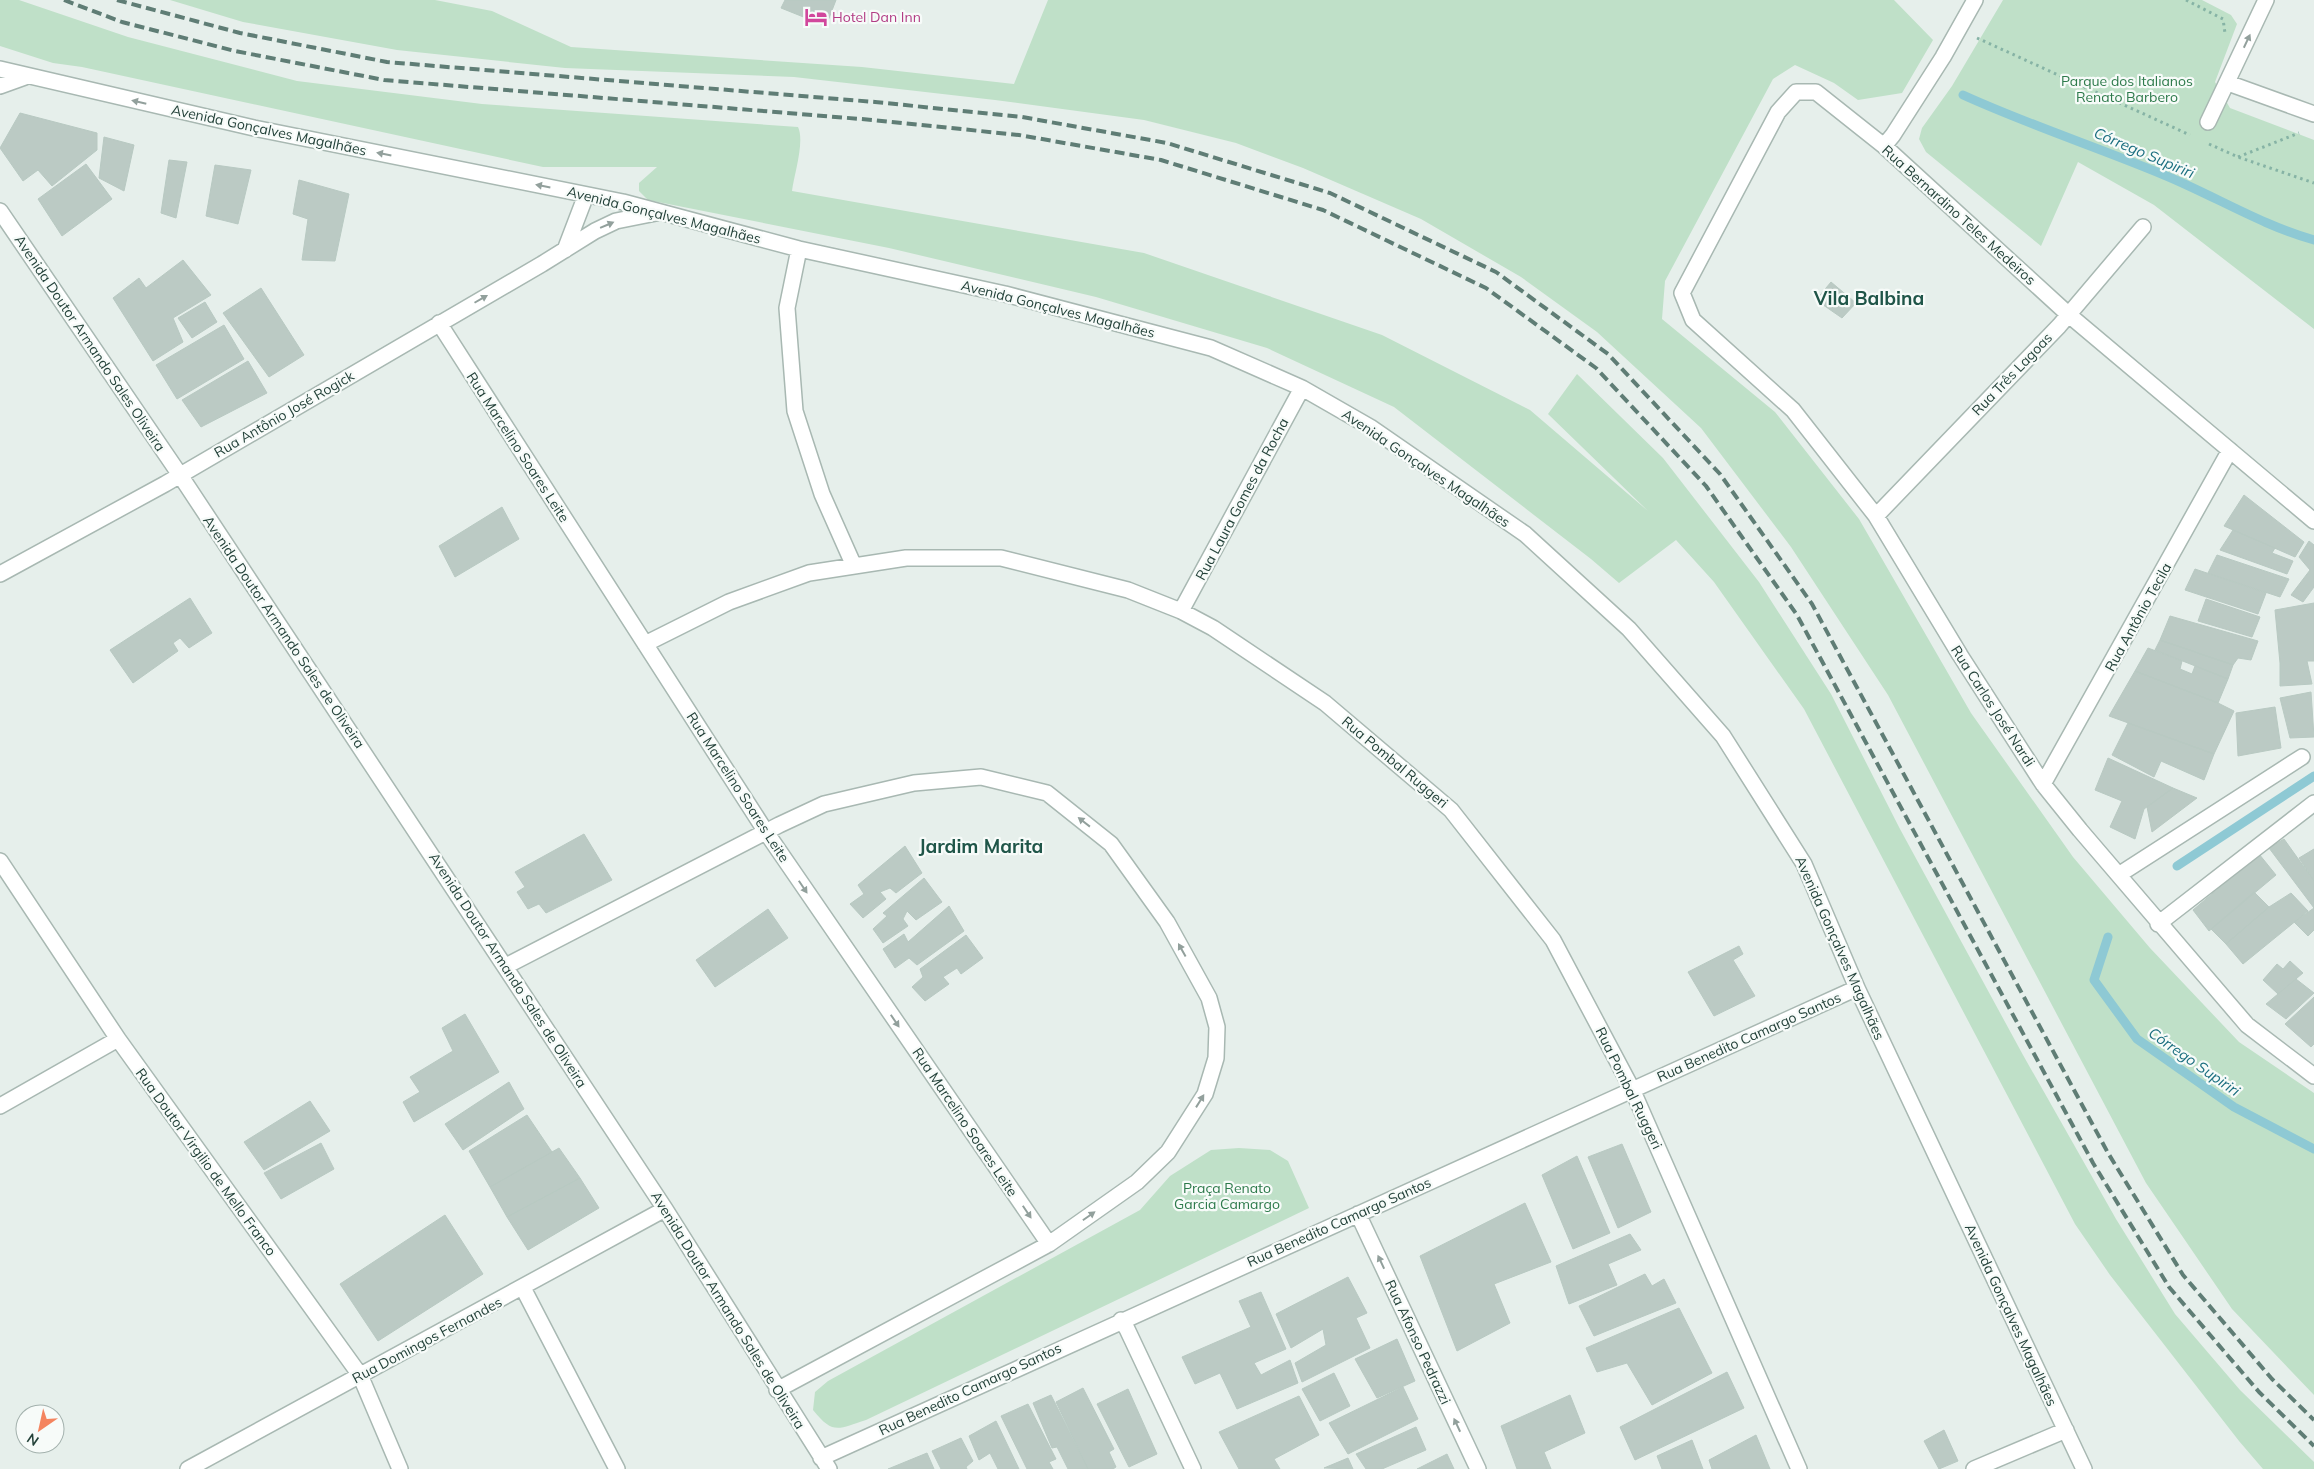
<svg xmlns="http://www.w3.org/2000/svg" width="2314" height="1469" font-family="Mulish,sans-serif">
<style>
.green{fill:#bfe0c8}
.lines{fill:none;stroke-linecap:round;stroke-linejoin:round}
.stream{stroke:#8ec9d4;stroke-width:9}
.building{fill:#bbcac4;stroke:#b8c9c2}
.street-casing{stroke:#a8b8b2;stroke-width:18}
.path{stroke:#86b3a5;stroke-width:3;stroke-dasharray:2.5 4;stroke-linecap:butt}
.street{stroke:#fff;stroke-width:15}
.rail{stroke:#5f7d75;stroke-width:4;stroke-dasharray:10 5;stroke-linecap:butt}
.oneway{fill:#92a09c}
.labels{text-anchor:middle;stroke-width:4.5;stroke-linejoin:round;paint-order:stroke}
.hotel-label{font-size:14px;fill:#b23c85;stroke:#f7fbf9;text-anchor:start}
.park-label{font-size:14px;fill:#2d7a4b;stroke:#f7fbf9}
.street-label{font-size:14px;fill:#24423a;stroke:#f7fbf9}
.water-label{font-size:15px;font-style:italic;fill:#1c6f80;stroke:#f7fbf9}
.district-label{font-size:19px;font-weight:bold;fill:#1f5548;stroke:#f7fbf9}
</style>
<rect width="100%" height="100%" fill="#e6efeb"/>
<path class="green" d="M 0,0 L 19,0 L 128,37 L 297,81 L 482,104 L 798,127 C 805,141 794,175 792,191 L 1144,253 L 1382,335 L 1530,410 L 1648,511 L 1548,414 L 1577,374 L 1663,458 L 1759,582 L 1831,694 L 1900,829 L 2023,1055 L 2116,1219 L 2175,1314 L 2240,1390 L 2314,1462 L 2314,1469 L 2263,1469 L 2239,1441 L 2110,1275 L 2075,1224 L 1804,709 L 1714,582 L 1676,540 L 1619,583 L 1591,559 L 1394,407 L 1267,348 L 1096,297 L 889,248 L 648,200 L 639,191 L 639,183 L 657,167 L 543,167 L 82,67 L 53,63 L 0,46 Z
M 170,0 L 435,0 L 492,11 L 571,47 L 862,67 L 1014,84 L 1048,0 L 1894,0 L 1933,40 L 1902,93 L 1858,100 L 1834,83 L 1795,65 L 1773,79 L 1665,281 L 1662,319 L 1775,412 L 1859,519 L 1971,713 L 2073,857 L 2150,948 L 2239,1042 L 2314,1093 L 2314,1395 L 2232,1309 L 2146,1183 L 1888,695 L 1791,547 L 1701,428 L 1597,332 L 1521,277 L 1421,219 L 1303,168 L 1236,143 L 1144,120 L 995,100 L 794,77 L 565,68 L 397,50 L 243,22 Z
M 2003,0 L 2202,0 L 2231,15 L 2237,24 L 2215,82 L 2230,108 L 2314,140 L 2314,329 L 2154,205 L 2078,162 L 2041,246 L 1926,152 L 1919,139 L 1922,128 L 1952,86 Z
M 1239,1148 L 1270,1150 L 1288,1161 L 1309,1208 L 866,1420 C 838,1429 833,1435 813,1410 L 815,1392 L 828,1381 L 1140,1210 L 1170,1176 L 1211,1150 Z"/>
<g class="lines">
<path class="stream" d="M 1963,95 C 2029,125 2097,147 2164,175 C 2215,196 2261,225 2314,240
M 2177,866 L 2314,776
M 2108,937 L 2094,980 L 2137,1039 L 2234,1107 L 2314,1149"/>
</g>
<path class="building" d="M 785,0 L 836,0 L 826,26 L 781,8 Z
M 20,113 L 97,133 L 97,150 L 52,186 L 38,170 L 23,181 L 0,148 Z
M 104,137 L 134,145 L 124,191 L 99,178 Z
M 169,160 L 187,162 L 176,218 L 161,213 Z
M 86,164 L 112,199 L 62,236 L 38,199 Z
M 215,165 L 251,170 L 238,224 L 206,216 Z
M 299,180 L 349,194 L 335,261 L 302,260 L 308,219 L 293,214 Z
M 183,260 L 211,295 L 173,318 L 183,342 L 153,361 L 113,298 L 139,278 L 146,288 Z
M 1831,282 L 1856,303 L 1842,318 L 1816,300 Z
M 261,288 L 304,355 L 269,377 L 223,313 Z
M 205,302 L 217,322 L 192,338 L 178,318 Z
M 224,325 L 244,359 L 177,399 L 156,365 Z
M 248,361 L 267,393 L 201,427 L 182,400 Z
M 2244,495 L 2304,542 L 2295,557 L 2224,526 Z
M 502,507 L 519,539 L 455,577 L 439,546 Z
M 2233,530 L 2275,548 L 2272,553 L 2293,561 L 2287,574 L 2220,550 Z
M 2309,541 L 2314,545 L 2314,587 L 2303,602 L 2291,595 L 2310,570 L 2299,557 Z
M 2217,555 L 2289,579 L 2280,597 L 2208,573 Z
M 2195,569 L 2266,593 L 2258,614 L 2185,590 Z
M 190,598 L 212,633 L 189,648 L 180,638 L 173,643 L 178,651 L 133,683 L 110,650 Z
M 2206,599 L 2260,617 L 2252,637 L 2198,621 Z
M 2314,603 L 2314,661 L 2307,661 L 2312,684 L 2280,686 L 2280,663 L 2275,610 Z
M 2170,616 L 2258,641 L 2251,660 L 2238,658 L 2233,665 L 2160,640 Z
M 2160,640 L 2233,665 L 2228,679 L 2155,650 Z
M 2148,648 L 2182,661 L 2180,669 L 2192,674 L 2195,666 L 2228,679 L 2218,703 L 2135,671 Z
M 2135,671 L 2218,703 L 2234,711 L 2214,754 L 2109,716 Z
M 2311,692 L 2314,737 L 2290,738 L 2280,698 Z
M 2275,707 L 2281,748 L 2238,756 L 2236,713 Z
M 2128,723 L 2214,754 L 2204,780 L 2161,761 L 2154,777 L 2112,755 Z
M 2108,758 L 2173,788 L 2144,809 L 2135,839 L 2110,827 L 2122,801 L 2095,790 Z
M 2173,788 L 2197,798 L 2152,832 L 2147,807 Z
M 584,834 L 612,880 L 546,913 L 539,904 L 528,909 L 517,892 L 525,887 L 515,872 Z
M 2284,839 L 2314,881 L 2314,908 L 2269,848 Z
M 905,846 L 922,873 L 896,893 L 890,888 L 880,892 L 886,899 L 863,918 L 850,904 L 864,894 L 858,885 Z
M 2314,849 L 2314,881 L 2299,858 Z
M 2259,854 L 2276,875 L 2209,931 L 2193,910 Z
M 924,878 L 942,902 L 916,920 L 907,911 L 903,919 L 908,926 L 883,943 L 873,929 L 887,916 L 883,913 Z
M 2254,892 L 2269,907 L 2226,944 L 2211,929 Z
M 2291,893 L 2308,911 L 2243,964 L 2226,944 L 2269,907 Z
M 949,906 L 964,931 L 917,965 L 909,958 L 895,968 L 883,949 L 904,934 L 908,942 Z
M 2314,908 L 2314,930 L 2308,936 L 2294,922 Z
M 768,909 L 788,938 L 715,987 L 696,960 Z
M 966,935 L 983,958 L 961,974 L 957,968 L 943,977 L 949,984 L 925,1001 L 912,987 L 923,977 L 920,969 Z
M 1739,946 L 1743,954 L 1733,960 L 1755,996 L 1714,1016 L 1688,972 Z
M 2290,961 L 2303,973 L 2278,994 L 2263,980 L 2277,964 L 2283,969 Z
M 2296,979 L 2314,993 L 2286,1019 L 2266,1004 Z
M 2314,997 L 2314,1044 L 2311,1047 L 2285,1024 Z
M 465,1014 L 499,1072 L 414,1122 L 403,1102 L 420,1092 L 410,1077 L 453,1051 L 442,1028 Z
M 509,1082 L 524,1109 L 463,1150 L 445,1124 Z
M 310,1101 L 330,1131 L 264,1170 L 244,1142 Z
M 527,1115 L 552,1152 L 490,1187 L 469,1151 Z
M 321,1143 L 334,1169 L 281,1199 L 264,1173 Z
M 1622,1144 L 1651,1212 L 1618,1228 L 1588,1157 Z
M 559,1148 L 580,1178 L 507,1217 L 490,1187 Z
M 1577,1156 L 1610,1233 L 1573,1249 L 1542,1175 Z
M 580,1178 L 599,1208 L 528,1250 L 507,1217 Z
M 1525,1203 L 1551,1262 L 1494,1284 L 1510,1323 L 1457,1351 L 1420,1256 Z
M 445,1215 L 483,1274 L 378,1341 L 340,1284 Z
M 1630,1234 L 1641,1250 L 1608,1264 L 1617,1285 L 1569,1304 L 1556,1266 Z
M 1645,1274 L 1652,1286 L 1664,1279 L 1676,1303 L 1594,1336 L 1579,1306 Z
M 1348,1277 L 1367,1313 L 1356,1318 L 1370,1348 L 1302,1382 L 1295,1363 L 1326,1345 L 1323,1329 L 1291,1348 L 1276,1314 Z
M 1261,1292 L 1286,1349 L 1254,1363 L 1261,1375 L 1290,1360 L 1298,1383 L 1237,1409 L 1220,1373 L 1195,1384 L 1182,1357 L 1251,1327 L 1239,1301 Z
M 1679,1308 L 1712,1373 L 1652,1405 L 1627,1363 L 1597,1372 L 1586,1348 Z
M 1397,1339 L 1415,1381 L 1377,1398 L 1355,1359 Z
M 1727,1372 L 1744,1408 L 1635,1460 L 1620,1427 Z
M 1334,1373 L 1350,1406 L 1320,1421 L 1302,1389 Z
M 1403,1387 L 1418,1419 L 1348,1454 L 1329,1423 Z
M 1083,1388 L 1114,1449 L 1109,1452 L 1116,1467 L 1113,1469 L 1088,1469 L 1056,1402 Z
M 1128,1389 L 1157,1454 L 1129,1467 L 1097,1404 Z
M 1051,1395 L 1088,1469 L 1068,1469 L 1057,1447 L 1052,1448 L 1033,1403 Z
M 1570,1395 L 1585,1433 L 1544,1452 L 1551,1469 L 1517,1469 L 1501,1426 Z
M 1299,1396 L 1319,1435 L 1274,1459 L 1280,1469 L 1239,1469 L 1219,1432 Z
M 1028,1404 L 1056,1459 L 1049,1462 L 1053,1469 L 1027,1469 L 1001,1416 Z
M 996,1421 L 1019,1469 L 998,1469 L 990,1453 L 979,1460 L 969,1436 Z
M 1416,1427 L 1426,1450 L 1382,1469 L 1366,1469 L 1356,1454 Z
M 1944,1430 L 1958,1461 L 1939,1469 L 1924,1441 Z
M 1756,1435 L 1770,1469 L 1712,1469 L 1709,1460 Z
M 961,1438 L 973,1461 L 966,1467 L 967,1469 L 941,1469 L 932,1451 Z
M 1692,1440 L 1703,1469 L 1662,1469 L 1657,1456 Z
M 927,1453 L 934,1469 L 888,1469 Z
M 1447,1454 L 1454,1469 L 1417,1469 Z
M 1348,1458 L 1353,1469 L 1324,1468 Z"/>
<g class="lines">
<defs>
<path id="street" d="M 0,69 L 254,128 L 623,202 L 799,249 L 1005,294 L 1211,348 L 1302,388 L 1370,427 L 1525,534 L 1629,629 L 1723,736 L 1804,864 L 1857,988 L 2084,1469
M 2228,83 L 2314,114
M 0,86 L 25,77
M 2208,122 L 2266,0
M 1884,146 L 1893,135 L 1943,57 L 1975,0
M 0,211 L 180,475 L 665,1209 L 829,1469
M 799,249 L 787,308 L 795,411 L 822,494 L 854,566
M 565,250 L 586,195
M 439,323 L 766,832 L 1049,1244
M 1876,516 L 2059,326 L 2143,227
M 2314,521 L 2069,315 L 1884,146 L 1816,92 L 1796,92 L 1778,112 L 1682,293 L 1693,320 L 1793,410 L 1876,516 L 1960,655 L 2043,784 L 2080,830 L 2247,1025 L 2314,1076
M 0,574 L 165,484 L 542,264 L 595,231 L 616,221 L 656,213
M 1181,611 L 1302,388
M 645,644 L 729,602 L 809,573 L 906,558 L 1001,558 L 1128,590 L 1181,611 L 1213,628 L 1325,703 L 1451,810 L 1553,940 L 1632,1089 L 1799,1469
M 2043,784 L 2230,450
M 0,861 L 118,1039 L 360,1375 L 400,1469
M 2120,874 L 2302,757
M 2158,924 L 2314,803
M 506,966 L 779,825 L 824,804 L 914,783 L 981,777 L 1047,793 L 1111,844 L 1167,922 L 1209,998 L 1217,1027 L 1216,1058 L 1205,1094 L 1168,1152 L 1137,1182 L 1049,1244 L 777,1390
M 0,1106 L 118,1039
M 1358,1214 L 1478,1469
M 523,1288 L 617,1469
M 1121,1320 L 1127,1329 L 1193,1469
M 821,1458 L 1857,988
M 188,1469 L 665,1209
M 1974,1469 L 2066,1430"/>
</defs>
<use href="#street" class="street-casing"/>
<path class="path" d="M 2186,0 L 2223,19 L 2225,33
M 1977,38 L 2190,135
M 2209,144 L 2238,157 L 2314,183
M 2238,157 L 2299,133"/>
<use href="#street" class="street"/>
<path class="rail" d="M 64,0 L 122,22 L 235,51 L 384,80 L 873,120 L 1019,135 L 1161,160 L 1323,210 L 1486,288 L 1596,368 L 1706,486 L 1797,615 L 2093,1163 L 2169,1287 L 2259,1392 L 2314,1446
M 117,0 L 240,33 L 387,62 L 875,102 L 1022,117 L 1167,143 L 1330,193 L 1496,272 L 1608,354 L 1720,474 L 1812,604 L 2108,1153 L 2183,1275 L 2272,1379 L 2314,1420"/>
</g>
<defs><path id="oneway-solid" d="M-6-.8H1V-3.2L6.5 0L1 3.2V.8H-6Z" transform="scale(1.25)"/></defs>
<g class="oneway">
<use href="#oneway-solid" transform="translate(2247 41) rotate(-65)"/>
<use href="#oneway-solid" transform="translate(139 102) rotate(-167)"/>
<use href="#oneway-solid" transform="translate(384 154) rotate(-169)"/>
<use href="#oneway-solid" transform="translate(543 186) rotate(-169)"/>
<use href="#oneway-solid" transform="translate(607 225) rotate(-23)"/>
<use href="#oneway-solid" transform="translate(481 299) rotate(-30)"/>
<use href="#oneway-solid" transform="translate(1084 822) rotate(-142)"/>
<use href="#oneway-solid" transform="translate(803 887) rotate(56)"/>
<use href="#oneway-solid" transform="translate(1182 950) rotate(-119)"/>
<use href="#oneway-solid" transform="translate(895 1021) rotate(56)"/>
<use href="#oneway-solid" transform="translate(1200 1101) rotate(-58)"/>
<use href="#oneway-solid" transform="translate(1027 1212) rotate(56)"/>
<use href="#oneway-solid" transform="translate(1089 1216) rotate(-35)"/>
<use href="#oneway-solid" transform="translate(1381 1262) rotate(-115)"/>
<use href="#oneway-solid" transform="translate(1457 1425) rotate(-115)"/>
</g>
<defs>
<symbol id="hotel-bare" viewBox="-9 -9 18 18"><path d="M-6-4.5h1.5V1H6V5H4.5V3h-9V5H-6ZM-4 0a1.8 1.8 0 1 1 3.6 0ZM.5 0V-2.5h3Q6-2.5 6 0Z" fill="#d1479c" stroke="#f7fbf9" stroke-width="2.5" paint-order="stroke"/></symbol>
</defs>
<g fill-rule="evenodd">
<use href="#hotel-bare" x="800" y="1" width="32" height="32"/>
</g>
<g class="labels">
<g class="hotel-label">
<text x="832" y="22">Hotel Dan Inn</text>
</g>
<g class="park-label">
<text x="2127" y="86">Parque dos Italianos<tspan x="2127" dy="16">Renato Barbero</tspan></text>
<text x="1227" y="1193">Praça Renato<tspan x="1227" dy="16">Garcia Camargo</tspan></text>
</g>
<g class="street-label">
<text transform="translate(269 130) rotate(12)" y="5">Avenida Gonçalves Magalhães</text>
<text transform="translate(664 215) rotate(14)" y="5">Avenida Gonçalves Magalhães</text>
<text transform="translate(1959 215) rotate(42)" y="5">Rua Bernardino Teles Medeiros</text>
<text transform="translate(1058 309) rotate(14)" y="5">Avenida Gonçalves Magalhães</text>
<text transform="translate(90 343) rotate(56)" y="5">Avenida Doutor Armando Sales Oliveira</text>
<text transform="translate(2012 374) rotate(-46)" y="5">Rua Três Lagoas</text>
<text transform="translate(284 414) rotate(-30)" y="5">Rua Antônio José Rogick</text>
<text transform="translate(518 447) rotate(57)" y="5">Rua Marcelino Soares Leite</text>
<text transform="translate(1426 468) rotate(34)" y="5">Avenida Gonçalves Magalhães</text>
<text transform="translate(1242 499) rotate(-62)" y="5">Rua Laura Gomes da Rocha</text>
<text transform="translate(2138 617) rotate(-61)" y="5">Rua Antônio Tecila</text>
<text transform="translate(284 632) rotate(56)" y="5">Avenida Doutor Armando Sales de Oliveira</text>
<text transform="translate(1993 706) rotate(57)" y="5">Rua Carlos José Nardi</text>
<text transform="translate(1395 762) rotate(40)" y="5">Rua Pombal Ruggeri</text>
<text transform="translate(738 787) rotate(57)" y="5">Rua Marcelino Soares Leite</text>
<text transform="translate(1840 948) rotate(66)" y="5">Avenida Gonçalves Magalhães</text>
<text transform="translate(508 970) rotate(57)" y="5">Avenida Doutor Armando Sales de Oliveira</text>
<text transform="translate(1749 1037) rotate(-24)" y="5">Rua Benedito Camargo Santos</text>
<text transform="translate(1629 1088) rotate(64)" y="5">Rua Pombal Ruggeri</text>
<text transform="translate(965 1122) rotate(56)" y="5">Rua Marcelino Soares Leite</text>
<text transform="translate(206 1162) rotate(54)" y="5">Rua Doutor Virgilio de Mello Franco</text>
<text transform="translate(1339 1222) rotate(-24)" y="5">Rua Benedito Camargo Santos</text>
<text transform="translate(728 1310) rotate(58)" y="5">Avenida Doutor Armando Sales de Oliveira</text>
<text transform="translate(2011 1315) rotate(65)" y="5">Avenida Gonçalves Magalhães</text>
<text transform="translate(427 1340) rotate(-28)" y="5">Rua Domingos Fernandes</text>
<text transform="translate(1418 1342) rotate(65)" y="5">Rua Afonso Pedrazzi</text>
<text transform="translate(970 1389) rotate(-25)" y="5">Rua Benedito Camargo Santos</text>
</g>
<g class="water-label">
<text transform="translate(2144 153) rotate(23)" y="5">Córrego Supiriri</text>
<text transform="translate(2194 1062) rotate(35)" y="5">Córrego Supiriri</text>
</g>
<g class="district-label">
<text x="1869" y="305">Vila Balbina</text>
<text x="981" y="853">Jardim Marita</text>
</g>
</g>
<g transform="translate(40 1429) rotate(214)"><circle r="24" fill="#f7fbf9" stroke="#a3b1ad"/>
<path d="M0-4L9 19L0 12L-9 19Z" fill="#f4845f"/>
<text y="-8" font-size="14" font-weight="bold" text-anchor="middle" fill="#24423a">N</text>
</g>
</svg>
